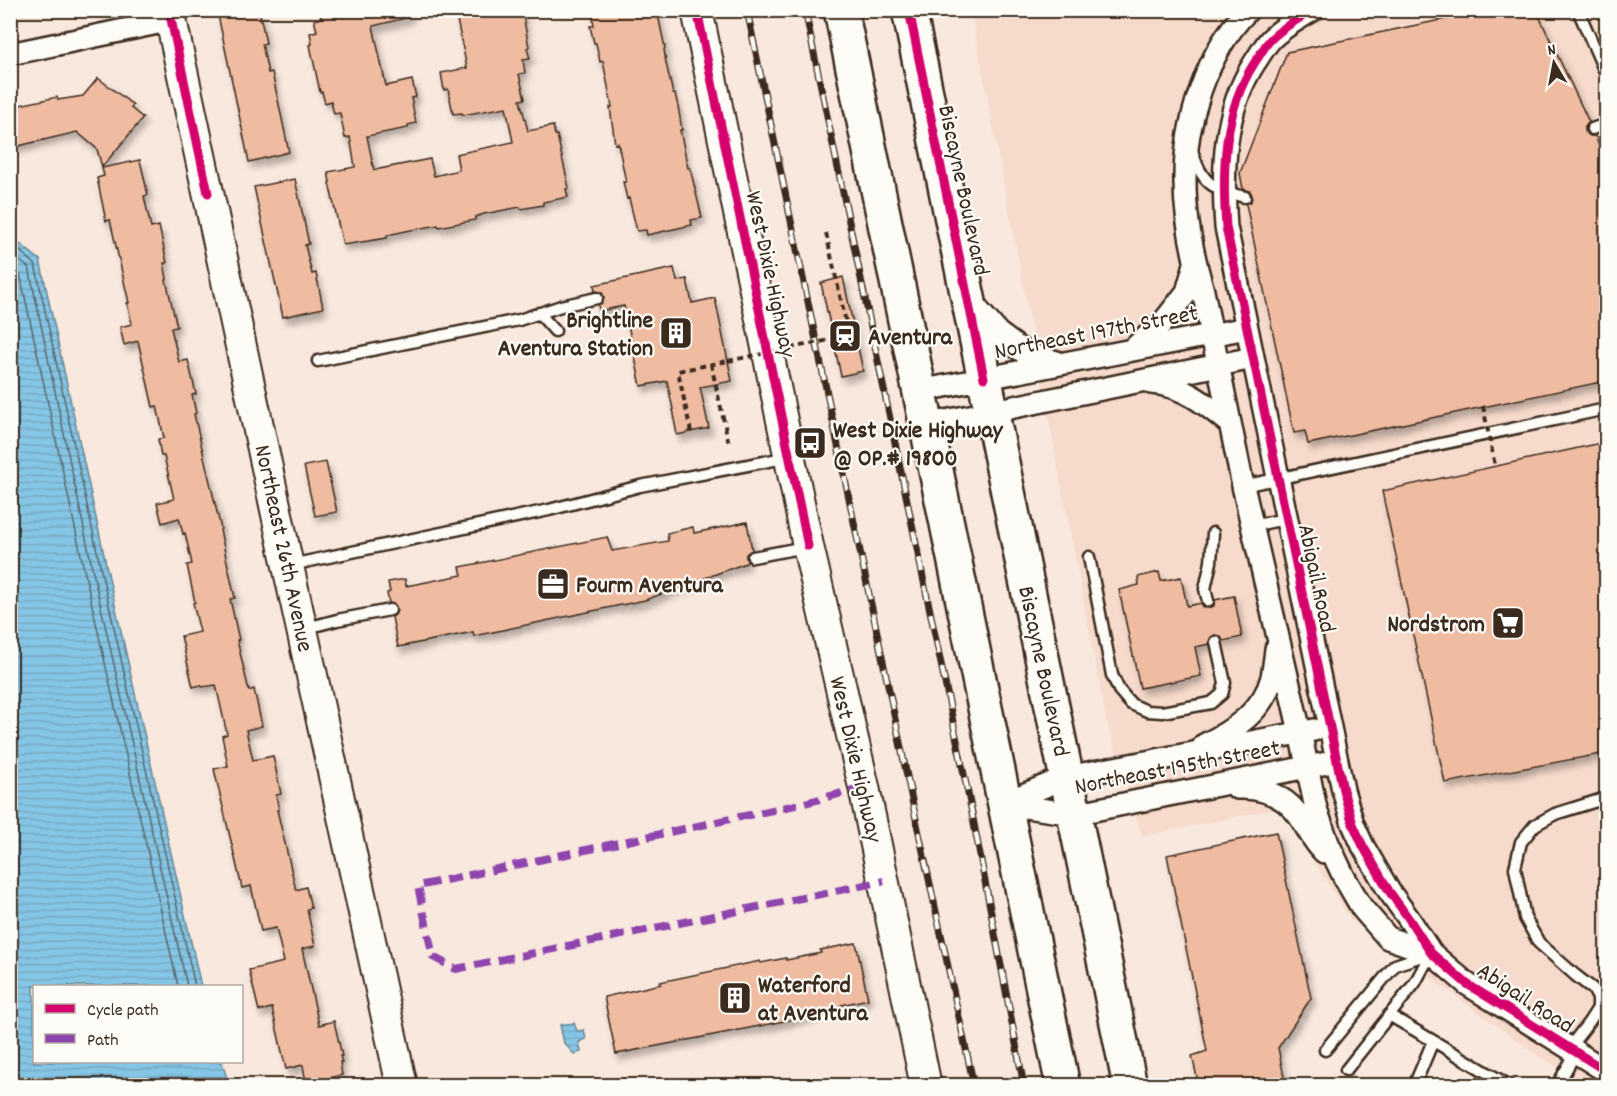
<svg xmlns="http://www.w3.org/2000/svg" width="1617" height="1096" font-family="Dekko,sans-serif">
<style>
.built{fill:#f6dacb}
.water{fill:url(#water-rules);stroke:#678795;stroke-width:1.5}
.lines{fill:none;stroke-linecap:round;stroke-linejoin:round}
.shore{stroke:#59686e;stroke-width:1.5}
.building{fill:#efbba1;stroke:#3b2a1e;stroke-width:1.5;filter:url(#shadow)}
.lane-casing{stroke:#3b2a1e;stroke-width:15}
.street-casing{stroke:#3b2a1e;stroke-width:26}
.secondary-casing{stroke:#3b2a1e;stroke-width:34}
.primary-casing{stroke:#3b2a1e;stroke-width:38}
.path{stroke:#3b2a1e;stroke-width:4;stroke-dasharray:6 4.5;stroke-linecap:butt}
.lane{stroke:#fdfcf7;stroke-width:10}
.street{stroke:#fdfcf7;stroke-width:21}
.secondary{stroke:#fdfcf7;stroke-width:30}
.primary{stroke:#fdfcf7;stroke-width:33}
.rail-casing{stroke:#3b2a1e;stroke-width:7}
.rail{stroke:#fdfcf7;stroke-width:4.5;stroke-dasharray:14;stroke-linecap:butt}
.path-bridge{stroke:#3b2a1e;stroke-width:4;stroke-dasharray:6 4.5;stroke-linecap:butt}
.quiet{stroke:#8e44ad;stroke-width:8;stroke-dasharray:15 8;stroke-linecap:butt}
.cycleway-casing{stroke:#fdfcf7;stroke-width:13}
.cycleway{stroke:#d6006c;stroke-width:9}
.labels{text-anchor:middle;stroke-width:4.5;stroke-linejoin:round;paint-order:stroke}
.street-label{font-size:24px;fill:#3b2a1e;stroke:#fdfcf7}
.poi-label{font-size:24px;font-weight:bold;fill:#3b2a1e;stroke:#fdfcf7;text-anchor:start}
</style>
<defs>
<pattern id="water-rules" width="6" height="5" patternUnits="userSpaceOnUse" patternTransform="scale(1.5)"><rect width="6" height="5" fill="#85c5e5"/><path d="M0 2.5h6" fill="none" stroke="#74a9c4"/></pattern>
<filter id="shadow"><feDropShadow dx="3.5" dy="6" stdDeviation="3" flood-color="#0004"/></filter>
</defs>
<rect width="100%" height="100%" fill="#f9e8dd"/>
<filter id="ink" filterUnits="userSpaceOnUse"><feTurbulence type="fractalNoise" baseFrequency=".0167" numOctaves="2"/><feDisplacementMap in="SourceGraphic" scale="12" xChannelSelector="R" yChannelSelector="G"/><feConvolveMatrix kernelMatrix="1 2 1 2 8 2 1 2 1" color-interpolation-filters="sRGB"/></filter>
<g filter="url(#ink)">
<path class="built" d="M 971,11 L 1606,11 L 1606,1085 L 1587,1085 L 1533,1052 L 1351,920 L 1280,808 L 1142,836 L 1106,719 Z"/>
<path class="water" d="M 11,241 L 21,245 L 40,260 L 109,578 L 201,986 L 34,986 L 34,1062 L 222,1062 L 229,1085 L 11,1085 Z
M 574,1023 L 577,1031 L 584,1030 L 586,1039 L 579,1042 L 581,1052 L 574,1054 L 564,1043 L 560,1025 Z"/>
<g class="lines">
<path class="shore" d="M 10,248 L 19,250 L 35,264 L 103,579 L 195,986
M 10,256 L 15,257 L 29,268 L 95,581 L 187,986
M 10,265 L 20,274 L 87,583 L 178,986"/>
</g>
<path class="building" d="M 241,10 L 259,10 L 266,43 L 262,44 L 268,73 L 272,72 L 289,152 L 249,162 L 218,15 Z
M 319,10 L 410,10 L 410,17 L 373,26 L 386,86 L 412,80 L 416,97 L 411,98 L 416,123 L 408,125 L 408,128 L 367,136 L 374,170 L 430,159 L 434,176 L 459,170 L 456,154 L 513,142 L 506,107 L 463,115 L 462,113 L 453,114 L 448,89 L 444,90 L 441,73 L 467,68 L 455,10 L 522,10 L 529,47 L 527,48 L 530,59 L 523,60 L 525,73 L 519,74 L 525,99 L 520,100 L 528,131 L 553,126 L 555,135 L 557,135 L 569,188 L 566,189 L 568,197 L 543,202 L 543,205 L 521,209 L 520,207 L 484,214 L 475,217 L 475,220 L 439,227 L 438,225 L 406,231 L 387,235 L 387,238 L 343,245 L 329,183 L 330,182 L 328,172 L 355,167 L 350,137 L 345,138 L 340,113 L 334,114 L 331,101 L 325,103 L 322,92 L 320,92 L 310,45 L 312,44 L 310,33 L 317,31 L 314,20 L 321,18 Z
M 592,10 L 657,10 L 665,48 L 664,49 L 666,63 L 673,94 L 675,94 L 678,106 L 682,130 L 680,130 L 688,168 L 690,168 L 702,218 L 691,220 L 692,225 L 647,235 L 646,230 L 637,231 L 629,198 L 627,199 L 623,182 L 626,182 L 618,143 L 615,144 L 610,107 L 612,107 L 603,61 L 600,62 L 596,43 L 594,43 L 590,26 L 594,26 Z
M 1489,10 L 1536,10 L 1589,122 L 1585,127 L 1585,132 L 1590,136 L 1595,136 L 1603,156 L 1606,170 L 1606,381 L 1308,444 L 1305,431 L 1294,433 L 1246,204 L 1251,202 L 1252,195 L 1250,191 L 1243,189 L 1240,173 L 1287,52 Z
M 98,78 L 133,105 L 131,108 L 143,118 L 102,167 L 97,149 L 77,132 L 14,147 L 10,133 L 10,107 L 57,97 L 58,100 L 83,96 Z
M 140,160 L 148,195 L 144,196 L 151,228 L 159,226 L 167,263 L 164,263 L 167,279 L 166,280 L 177,327 L 171,328 L 179,362 L 188,360 L 196,394 L 192,395 L 196,413 L 194,414 L 221,529 L 220,530 L 235,598 L 230,599 L 239,640 L 237,640 L 249,691 L 254,689 L 262,726 L 246,730 L 253,760 L 273,756 L 281,794 L 276,795 L 279,810 L 277,810 L 296,890 L 306,887 L 311,908 L 307,909 L 315,946 L 302,949 L 319,1025 L 334,1021 L 342,1056 L 340,1056 L 342,1062 L 340,1062 L 342,1075 L 306,1083 L 303,1065 L 286,1069 L 272,1008 L 259,1011 L 249,970 L 284,962 L 276,928 L 261,931 L 251,886 L 242,888 L 214,769 L 228,766 L 222,736 L 227,734 L 216,685 L 202,687 L 201,685 L 193,687 L 181,636 L 200,632 L 193,603 L 195,602 L 187,565 L 192,564 L 185,533 L 183,534 L 179,518 L 162,523 L 157,503 L 174,499 L 164,456 L 161,456 L 158,439 L 164,438 L 157,406 L 153,407 L 138,341 L 124,345 L 120,327 L 132,324 L 127,303 L 129,303 L 110,220 L 106,221 L 97,178 L 104,176 L 102,168 Z
M 295,179 L 309,244 L 305,245 L 312,274 L 316,273 L 323,308 L 283,317 L 254,187 Z
M 674,268 L 677,281 L 687,279 L 692,303 L 715,298 L 732,381 L 700,387 L 709,428 L 677,435 L 674,419 L 675,419 L 667,381 L 641,386 L 624,306 L 599,311 L 598,305 L 602,303 L 604,297 L 602,293 L 595,291 L 594,285 Z
M 843,277 L 863,371 L 841,376 L 821,283 Z
M 1606,442 L 1606,753 L 1445,783 L 1382,491 Z
M 326,462 L 337,512 L 315,516 L 304,466 Z
M 747,522 L 752,550 L 746,554 L 747,562 L 746,563 L 645,600 L 474,636 L 473,632 L 398,647 L 392,617 L 395,615 L 397,609 L 395,605 L 389,603 L 387,593 L 390,592 L 388,582 L 405,579 L 406,586 L 462,575 L 460,567 L 607,537 L 612,551 L 668,541 L 667,533 L 693,527 L 694,533 Z
M 1159,572 L 1161,581 L 1181,577 L 1187,606 L 1201,603 L 1203,607 L 1209,608 L 1214,606 L 1215,600 L 1234,596 L 1242,637 L 1223,641 L 1221,637 L 1215,635 L 1211,637 L 1209,644 L 1195,647 L 1201,676 L 1140,688 L 1119,590 L 1139,585 L 1138,577 Z
M 1276,832 L 1311,998 L 1278,1048 L 1286,1086 L 1199,1086 L 1192,1056 L 1207,1051 L 1167,855 Z
M 856,943 L 868,999 L 841,1005 L 841,1009 L 775,1023 L 616,1054 L 604,997 L 661,984 L 660,982 L 760,961 L 761,963 L 786,958 L 786,960 L 821,953 L 820,950 Z"/>
<g class="lines">
<defs>
<path id="lane" d="M 1578,10 L 1606,74
M 1592,129 L 1606,124
M 1192,150 C 1201,183 1213,190 1245,197
M 539,313 L 555,331
M 318,361 L 519,320 L 561,306 L 597,298
M 1243,486 L 1606,409
M 1252,526 L 1285,519
M 753,557 L 805,547
M 1089,557 L 1112,675 L 1119,690 L 1131,704 L 1147,711 L 1162,712 L 1211,703 L 1222,694 L 1225,683 L 1216,642
M 291,565 L 549,510 L 640,486 L 789,457
M 1208,601 L 1205,589 L 1211,562 L 1213,533
M 303,629 L 337,620 L 390,610
M 1389,1015 L 1510,1086
M 1569,1048 L 1589,1022 L 1598,1008 L 1598,998 L 1593,989 L 1575,975 L 1539,943 L 1525,918 L 1515,868 L 1521,842 L 1535,825 L 1555,814 L 1606,798
M 1325,1050 L 1395,965 L 1428,954
M 1346,1070 L 1415,983 L 1431,953
M 1414,1086 L 1433,1041
M 1557,1086 L 1576,1052"/>
<path id="street" d="M 1248,10 C 1206,52 1184,125 1185,183 C 1185,219 1193,256 1203,291 L 1243,486 L 1300,732 L 1316,809 L 1328,843 L 1344,877 L 1362,908 L 1388,938 L 1431,953
M 1313,10 C 1299,18 1282,28 1271,39 C 1265,45 1260,55 1255,62 C 1223,111 1222,170 1226,227 L 1343,790 L 1353,824 L 1363,846 L 1389,891 L 1409,919 L 1431,953 L 1467,984 L 1606,1071
M 10,54 L 172,20
M 972,303 L 998,333 L 1025,353 L 1057,362
M 1132,350 L 1165,320 L 1187,292 L 1195,264
M 1151,383 C 1183,385 1206,404 1230,424
M 919,391 L 1247,328
M 926,425 L 1253,358
M 1204,745 C 1234,730 1264,711 1272,677 C 1274,667 1275,658 1276,649
M 1237,788 C 1260,787 1282,794 1297,813 C 1307,826 1312,841 1324,852
M 1004,803 L 1067,777 L 1314,730
M 1004,804 L 1074,814 L 1337,761"/>
<path id="secondary" d="M 169,10 L 288,566 L 402,1086
M 697,10 L 808,546 L 864,787 L 926,1086"/>
<path id="primary" d="M 841,10 L 1063,1086
M 909,10 L 1130,1086"/>
</defs>
<use href="#lane" class="lane-casing"/>
<use href="#street" class="street-casing"/>
<use href="#secondary" class="secondary-casing"/>
<use href="#primary" class="primary-casing"/>
<path class="path" d="M 826,233 L 849,336
M 711,364 L 729,444
M 691,432 L 678,371 L 728,361"/>
<use href="#lane" class="lane"/>
<use href="#street" class="street"/>
<use href="#secondary" class="secondary"/>
<use href="#primary" class="primary"/>
<defs>
<path id="rail" d="M 747,10 L 917,824 L 974,1086
M 805,10 L 971,808 L 1024,1086"/>
</defs>
<use href="#rail" class="rail-casing"/>
<use href="#rail" class="rail"/>
<path class="path-bridge" d="M 728,361 L 849,336
M 1483,406 L 1495,466"/>
<path class="quiet" d="M 864,787 L 805,803 L 418,886 L 433,957 L 456,969 L 884,881"/>
<defs>
<path id="cycleway" d="M 169,10 L 208,193
M 697,10 L 808,546
M 909,10 L 984,378
M 1313,10 C 1299,18 1282,28 1271,39 C 1265,45 1260,55 1255,62 C 1223,111 1222,170 1226,227 L 1343,790 L 1353,824 L 1363,846 L 1389,891 L 1409,919 L 1431,953 L 1467,984 L 1606,1071"/>
</defs>
<use href="#cycleway" class="cycleway-casing"/>
<use href="#cycleway" class="cycleway"/>
</g>
</g>
<defs>
<symbol id="building-square" viewBox="-11 -11 22 22"><rect x="-9" y="-9" width="18" height="18" rx="4" fill="#3b2a1e" stroke="#fdfcf7"/><path d="M-4-6H4V6H1V3H-1V6H-4ZM-2.5-4.3h1.7v1.8h-1.7ZM.8-4.3h1.7v1.8H.8ZM-2.5-1h1.7V.8h-1.7ZM.8-1h1.7V.8H.8Z" fill="#fff"/></symbol>
<symbol id="station-square" viewBox="-11 -11 22 22"><rect x="-9" y="-9" width="18" height="18" rx="4" fill="#3b2a1e" stroke="#fdfcf7"/><path d="M-3-6H3Q5-6 5-4V2Q5 4 3 4L4.5 6H3L1.5 4h-3L-3 6H-4.5L-3 4Q-5 4-5 2V-4Q-5-6-3-6ZM-3.5-4v3h7v-3ZM-3.5 1v1.5H-2V1ZM2 1v1.5H3.5V1Z" fill="#fff"/></symbol>
<symbol id="bus-square" viewBox="-11 -11 22 22"><rect x="-9" y="-9" width="18" height="18" rx="4" fill="#3b2a1e" stroke="#fdfcf7"/><path d="M-5-6H5V4H4V6H2V4H-2V6H-4V4H-5ZM-3.5-4V0h7V-4ZM-3.5 1.2v1.5H-2V1.2ZM2 1.2v1.5H3.5V1.2Z" fill="#fff"/></symbol>
<symbol id="office-square" viewBox="-11 -11 22 22"><rect x="-9" y="-9" width="18" height="18" rx="4" fill="#3b2a1e" stroke="#fdfcf7"/><path d="M-6-3h4V-5.5h4V-3h4V5H-6ZM-1-4.5V-3h2v-1.5ZM-6 0V1H6V0Z" fill="#fff"/></symbol>
<symbol id="supermarket-square" viewBox="-11 -11 22 22"><rect x="-9" y="-9" width="18" height="18" rx="4" fill="#3b2a1e" stroke="#fdfcf7"/><path d="M-6-5.5h2.5l.6 2H6L4.5 2H-2.5L-4.4-4H-6ZM-1.5 3.2a1.3 1.3 0 1 0 .1 0ZM3 3.2a1.3 1.3 0 1 0 .1 0Z" fill="#fff"/></symbol>
</defs>
<g fill-rule="evenodd">
<use href="#building-square" x="657" y="314" width="38" height="38"/>
<use href="#station-square" x="826" y="317" width="38" height="38"/>
<use href="#bus-square" x="791" y="424" width="38" height="38"/>
<use href="#office-square" x="534" y="565" width="38" height="38"/>
<use href="#supermarket-square" x="1489" y="604" width="38" height="38"/>
<use href="#building-square" x="716" y="979" width="38" height="38"/>
</g>
<g class="labels">
<g class="street-label">
<text transform="translate(965 190) rotate(78)" y="8">Biscayne Boulevard</text>
<text transform="translate(772 274) rotate(78)" y="8">West Dixie Highway</text>
<text transform="translate(1096 331) rotate(-11)" y="8">Northeast 197th Street</text>
<text transform="translate(285 548) rotate(78)" y="8">Northeast 26th Avenue</text>
<text transform="translate(1318 578) rotate(78)" y="8">Abigail Road</text>
<text transform="translate(1045 671) rotate(78)" y="8">Biscayne Boulevard</text>
<text transform="translate(857 759) rotate(77)" y="8">West Dixie Highway</text>
<text transform="translate(1177 766) rotate(-11)" y="8">Northeast 195th Street</text>
<text transform="translate(1526 997) rotate(33)" y="8">Abigail Road</text>
</g>
<g class="poi-label">
<text x="653" y="327" text-anchor="end">Brightline<tspan x="653" dy="28">Aventura Station</tspan></text>
<text x="868" y="344">Aventura</text>
<text x="833" y="437">West Dixie Highway<tspan x="833" dy="28">@ OP.# 19800</tspan></text>
<text x="576" y="592">Fourm Aventura</text>
<text x="1485" y="631" text-anchor="end">Nordstrom</text>
<text x="758" y="992">Waterford<tspan x="758" dy="28">at Aventura</tspan></text>
</g>
</g>
<rect width="1617" height="1096" fill="none" stroke="#fdfcf7" stroke-width="36"/>
<rect x="18" y="18" width="1581" height="1060" fill="none" stroke="#3b2a1e" stroke-width="2" filter="url(#ink)"/>
<rect x="33" y="985" width="210" height="78" fill="#fdfcf7" stroke="#afa8a0" stroke-width="1.5"/>
<rect x="45" y="1004" width="30" height="9" fill="#d6006c" stroke="#afa8a0" stroke-width="1.5"/>
<text x="87" y="1015" font-size="18" fill="#3b2a1e">Cycle path</text>
<rect x="45" y="1034" width="30" height="9" fill="#8e44ad" stroke="#afa8a0" stroke-width="1.5"/>
<text x="87" y="1045" font-size="18" fill="#3b2a1e">Path</text>
<g transform="translate(1554 63) rotate(350)" stroke="#fdfcf7" stroke-width="4.5" paint-order="stroke">
<path d="M0-4.5L10 22L0 15L-10 22Z" fill="#3b2a1e"/>
<text y="-9" font-size="16" font-weight="bold" text-anchor="middle" fill="#3b2a1e">N</text>
</g>
</svg>
